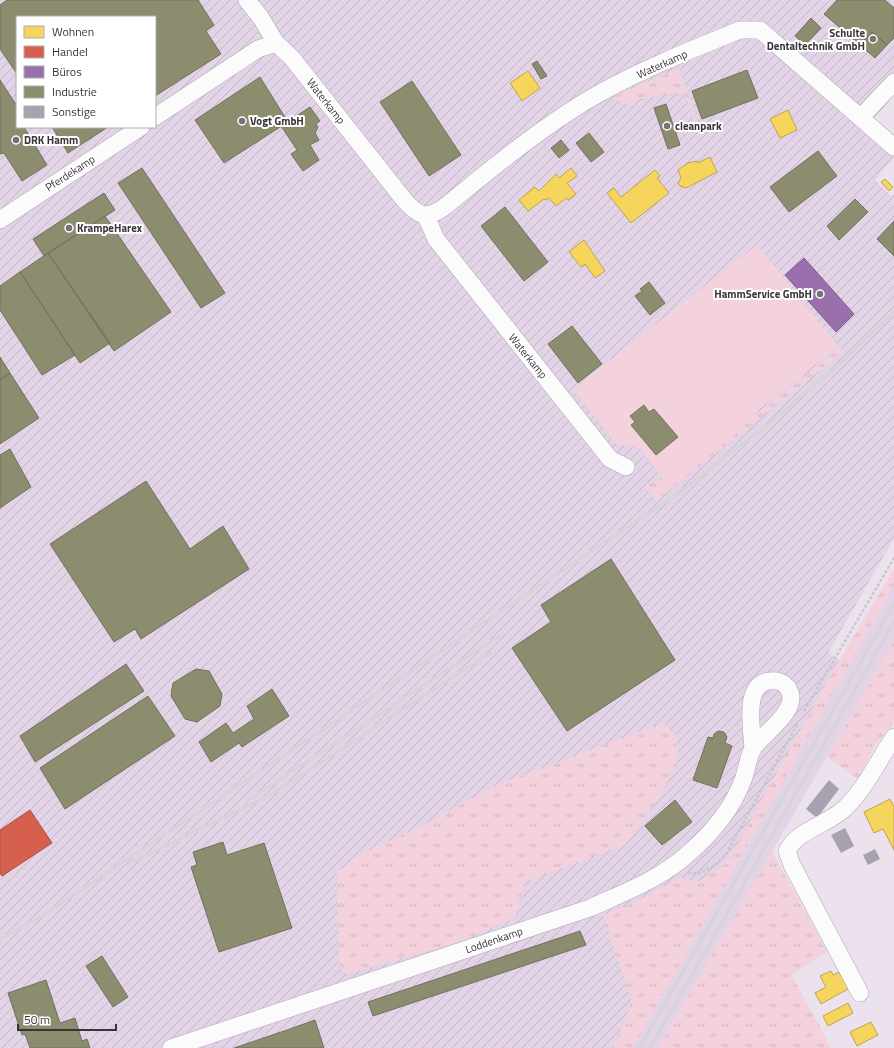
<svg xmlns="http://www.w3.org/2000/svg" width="894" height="1048" font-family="'Titillium Web',sans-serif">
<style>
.built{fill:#e2d3e6}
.industrial{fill:url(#industrial-furrows);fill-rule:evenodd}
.grass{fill:url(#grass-tufts)}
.pitch{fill:#f3d2dd}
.homes{fill:#f6d55c;stroke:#bda452}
.shops{fill:#d6604d;stroke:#a75247}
.offices{fill:#9970ab;stroke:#7c5e89}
.industry{fill:#8c8c6e;stroke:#73715e}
.building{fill:#a8a2b0}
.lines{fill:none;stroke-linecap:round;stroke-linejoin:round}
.minor-casing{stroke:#ada6af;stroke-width:18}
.path{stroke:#cac7ca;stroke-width:2.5;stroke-dasharray:3 2;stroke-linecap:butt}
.minor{stroke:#fcfbfc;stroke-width:17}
.rail{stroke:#d7d4d7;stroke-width:3}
.poi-dot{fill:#777079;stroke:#fff;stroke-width:1.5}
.labels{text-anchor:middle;stroke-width:4;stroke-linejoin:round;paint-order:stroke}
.poi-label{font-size:11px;font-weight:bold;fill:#39333a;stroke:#fff;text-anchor:start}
.street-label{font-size:11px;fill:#39333a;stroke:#fff}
</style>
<defs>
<pattern id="industrial-furrows" width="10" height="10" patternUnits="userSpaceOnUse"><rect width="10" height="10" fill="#e2d3e6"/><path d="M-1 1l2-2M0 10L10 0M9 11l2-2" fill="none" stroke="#c3b6c6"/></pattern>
<pattern id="grass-tufts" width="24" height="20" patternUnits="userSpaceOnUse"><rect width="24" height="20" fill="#f3d2dd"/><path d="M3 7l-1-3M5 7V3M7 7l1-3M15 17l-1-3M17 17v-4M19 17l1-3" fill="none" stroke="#d1b5be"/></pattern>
</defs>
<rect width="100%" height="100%" fill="#ebe2ee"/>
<path class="built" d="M 894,585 L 894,641 L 658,1048 L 633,1048 Z"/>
<path class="industrial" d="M 0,0 L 894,0 L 894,95 L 866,129 L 894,157 L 875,180 L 891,196 L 894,194 L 894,538 L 828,653 L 848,666 L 633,1048 L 0,1048 ZM 17,17 L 155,17 L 155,127 L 17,127 Z"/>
<path class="grass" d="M 679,68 L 699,127 L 697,128 L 684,92 L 643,98 L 624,105 L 613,97 Z
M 841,347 L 843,352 L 656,501 L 644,486 L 676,474 L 709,445 L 763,409 Z
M 894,569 L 894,585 L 633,1048 L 613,1048 L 632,1003 L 603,915 L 635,902 L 679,878 L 698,882 L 723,866 L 736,847 L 834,669 Z
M 894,641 L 894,722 L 875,746 L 858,779 L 827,757 Z
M 663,723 L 677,736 L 677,766 L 653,806 L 626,844 L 525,882 L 515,918 L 452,944 L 347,974 L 339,966 L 337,872 L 362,854 L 420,827 L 494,786 Z
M 772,851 L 827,952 L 792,975 L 831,1048 L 658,1048 Z"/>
<path class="pitch" d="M 757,245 L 838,346 L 666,484 L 640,448 L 616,444 L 573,389 Z"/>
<path class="homes" d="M 528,71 L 540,88 L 522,101 L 510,83 Z
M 788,110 L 797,130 L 780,138 L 770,119 Z
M 710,157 L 717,172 L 686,188 L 680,186 L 678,183 L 681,178 L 678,170 L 688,163 L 697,161 L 698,163 Z
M 571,168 L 577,176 L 567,183 L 576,194 L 568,200 L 566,198 L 556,206 L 549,198 L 546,200 L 544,199 L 528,211 L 519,200 L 535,187 L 539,191 L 556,174 L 559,178 Z
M 655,170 L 660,176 L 657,178 L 669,193 L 631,223 L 607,193 L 614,188 L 621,197 Z
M 885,179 L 893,187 L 889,191 L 881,182 Z
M 584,240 L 605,271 L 595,278 L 585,264 L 581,267 L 569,252 Z
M 890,799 L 894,807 L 894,850 L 883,829 L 874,833 L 864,812 Z
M 831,971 L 833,975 L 839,972 L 848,989 L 821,1004 L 815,993 L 826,987 L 820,976 Z
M 848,1003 L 853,1013 L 828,1026 L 823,1016 Z
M 871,1022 L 878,1035 L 857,1046 L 850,1032 Z"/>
<path class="shops" d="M 30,810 L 52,843 L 2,876 L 0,873 L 0,830 Z"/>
<path class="offices" d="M 804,258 L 854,314 L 836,332 L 785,275 Z"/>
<path class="industry" d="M 7,0 L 198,0 L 214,25 L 206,31 L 221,54 L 155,96 L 155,17 L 17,17 L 17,74 L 0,49 L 0,5 Z
M 837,0 L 885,0 L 894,8 L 894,38 L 887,45 L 872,32 L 860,45 L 824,14 Z
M 811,18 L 821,28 L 805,45 L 795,36 Z
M 872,32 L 887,45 L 875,58 L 860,45 Z
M 537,61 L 547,76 L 541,79 L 532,64 Z
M 747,70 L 758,98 L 702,119 L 692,91 Z
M 260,77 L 288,122 L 224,163 L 195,120 Z
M 0,80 L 17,106 L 17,127 L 24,127 L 47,165 L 22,181 L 4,153 L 0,154 Z
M 412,81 L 461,155 L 429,176 L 380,102 Z
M 666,104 L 680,145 L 668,149 L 654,108 Z
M 310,107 L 320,121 L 316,124 L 318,127 L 315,133 L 319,140 L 310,145 L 319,160 L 303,171 L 291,154 L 297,150 L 281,126 Z
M 52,127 L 108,127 L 68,153 Z
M 589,133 L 604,152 L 591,162 L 576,143 Z
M 561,140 L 569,150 L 559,158 L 551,148 Z
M 818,151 L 837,176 L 789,212 L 770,187 Z
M 142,168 L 225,293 L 201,308 L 118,183 Z
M 104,193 L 115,210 L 44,256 L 33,239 Z
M 855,199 L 868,212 L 839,240 L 827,226 Z
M 505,207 L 548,262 L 524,281 L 481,226 Z
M 105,216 L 171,312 L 114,351 L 48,253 Z
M 894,221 L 894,256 L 877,239 Z
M 48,253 L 110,343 L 80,363 L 20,272 Z
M 20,272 L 75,355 L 42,375 L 0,310 L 0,286 Z
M 649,282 L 665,303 L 650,315 L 635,296 L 642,291 L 640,289 Z
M 572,326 L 602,364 L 578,383 L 548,344 Z
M 0,357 L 10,373 L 0,380 Z
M 10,373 L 39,418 L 0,444 L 0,380 Z
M 644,405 L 649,412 L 654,409 L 678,437 L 656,455 L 631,425 L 635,422 L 630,416 Z
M 10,449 L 31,487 L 0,508 L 0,455 Z
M 146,481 L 190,549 L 223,526 L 249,569 L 141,639 L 135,629 L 114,642 L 50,544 Z
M 611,559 L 675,660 L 567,731 L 512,648 L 551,622 L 541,605 Z
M 126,664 L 144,691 L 35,762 L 20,736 Z
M 196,669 L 209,671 L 222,694 L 220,706 L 197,722 L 185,719 L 171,696 L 173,683 Z
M 272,689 L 289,716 L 242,747 L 239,743 L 211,762 L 199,742 L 226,723 L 233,733 L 254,719 L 247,706 Z
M 148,696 L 175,736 L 65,809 L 40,768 Z
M 718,731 L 724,732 L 727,737 L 725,743 L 732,746 L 717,788 L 693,780 L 708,737 L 713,738 L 714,734 Z
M 675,800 L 692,822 L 662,845 L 645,826 Z
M 223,842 L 227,855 L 264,843 L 292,928 L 219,952 L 191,867 L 197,865 L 193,852 Z
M 580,931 L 586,945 L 373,1016 L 368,1002 Z
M 102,956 L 128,997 L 113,1007 L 86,966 Z
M 46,980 L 60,1023 L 75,1018 L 82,1041 L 87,1039 L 90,1048 L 30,1048 L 25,1034 L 22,1035 L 8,993 Z
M 315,1020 L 324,1048 L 234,1048 L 287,1030 Z"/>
<path class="building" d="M 829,780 L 839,789 L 817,818 L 806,809 Z
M 845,828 L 854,846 L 841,853 L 831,835 Z
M 875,849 L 880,859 L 868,865 L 863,855 Z"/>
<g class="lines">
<defs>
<path id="minor" d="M 247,0 L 261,18 L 276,43 L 292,58 L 405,201 C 418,215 425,220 443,208 C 489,171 535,132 586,101 C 633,73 690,50 740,30 L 760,30 L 894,147
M 155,117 L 258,49 L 276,43
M 861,117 L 894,82
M 426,216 L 436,239 L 610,459 L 626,467
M 0,220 L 141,127
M 860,993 L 792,865 L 787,851 C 797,831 825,825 843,810 C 864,791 878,761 894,737
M 171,1048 L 590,908 C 625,892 661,879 690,852 C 713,832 732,809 743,780 C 747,770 748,757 753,748 C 763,734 800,710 789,690 C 787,686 782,682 777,681 C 741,676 752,728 753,749"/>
</defs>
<use href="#minor" class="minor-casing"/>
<path class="path" d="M 804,711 L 894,558
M 688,872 L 698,874 L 717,864 L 726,854 L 798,723"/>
<use href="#minor" class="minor"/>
<path class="rail" d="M 247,801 L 499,636
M 128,864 L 272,794 L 490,653
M 0,939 L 42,916 L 673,497 L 766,426 L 838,365 L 894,312
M 639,1048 L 894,604
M 650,1048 L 894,622"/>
</g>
<g class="poi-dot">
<circle cx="873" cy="39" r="4"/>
<circle cx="242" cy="121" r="4"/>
<circle cx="667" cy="126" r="4"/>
<circle cx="16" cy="140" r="4"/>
<circle cx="69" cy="228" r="4"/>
<circle cx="820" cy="294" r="4"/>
</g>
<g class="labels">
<g class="poi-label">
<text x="865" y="37" text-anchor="end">Schulte<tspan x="865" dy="13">Dentaltechnik GmbH</tspan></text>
<text x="250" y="125">Vogt GmbH</text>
<text x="675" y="130">cleanpark</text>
<text x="24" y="144">DRK Hamm</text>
<text x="77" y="232">KrampeHarex</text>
<text x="812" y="298" text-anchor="end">HammService GmbH</text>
</g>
<g class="street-label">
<text transform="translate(662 64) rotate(-24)" y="4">Waterkamp</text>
<text transform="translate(326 101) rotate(52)" y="4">Waterkamp</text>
<text transform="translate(70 173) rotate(-33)" y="4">Pferdekamp</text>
<text transform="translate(528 356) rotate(51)" y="4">Waterkamp</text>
<text transform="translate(494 940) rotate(-19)" y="4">Loddenkamp</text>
</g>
</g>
<rect x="16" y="16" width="140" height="112" fill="#ffffff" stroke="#b0adb0"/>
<rect x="24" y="26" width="20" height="12" fill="#f6d55c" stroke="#b0adb0"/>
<text x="52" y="36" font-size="12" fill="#39333a">Wohnen</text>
<rect x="24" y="46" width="20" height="12" fill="#d6604d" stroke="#b0adb0"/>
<text x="52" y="56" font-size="12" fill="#39333a">Handel</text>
<rect x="24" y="66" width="20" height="12" fill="#9970ab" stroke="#b0adb0"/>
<text x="52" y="76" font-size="12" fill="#39333a">Büros</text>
<rect x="24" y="86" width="20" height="12" fill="#8c8c6e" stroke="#b0adb0"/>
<text x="52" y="96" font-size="12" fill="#39333a">Industrie</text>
<rect x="24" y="106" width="20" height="12" fill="#a8a2b0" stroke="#b0adb0"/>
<text x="52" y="116" font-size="12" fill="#39333a">Sonstige</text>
<path d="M18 1024v6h98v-6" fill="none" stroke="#39333a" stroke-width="2"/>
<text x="24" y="1024" font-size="12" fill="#39333a" stroke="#ffffff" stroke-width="3" paint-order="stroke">50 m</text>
</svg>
